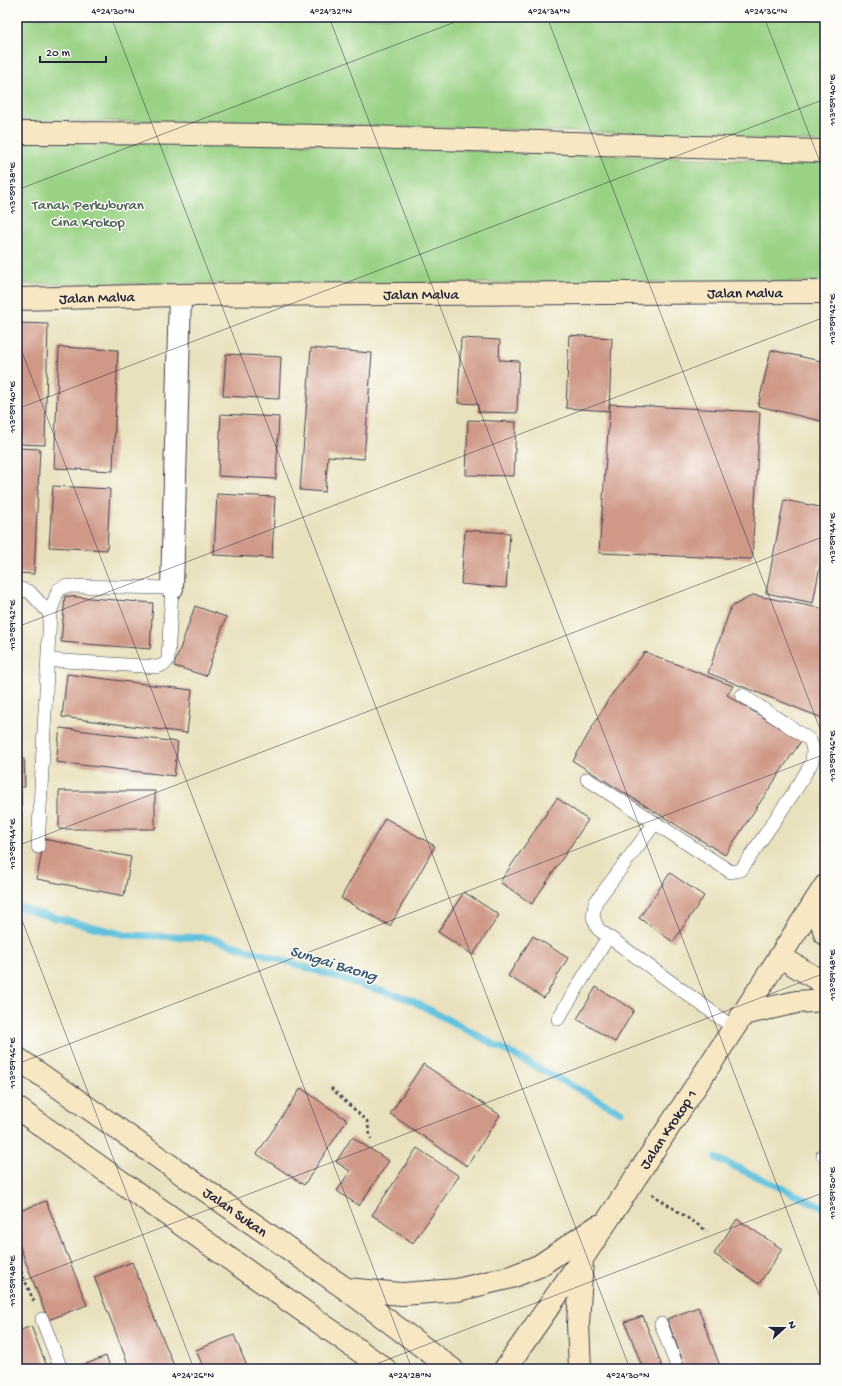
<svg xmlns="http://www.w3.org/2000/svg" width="842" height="1386" font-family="'Gochi Hand',sans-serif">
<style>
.green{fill:#9ad285;stroke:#5e7a60}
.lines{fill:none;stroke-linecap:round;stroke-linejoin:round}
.stream{stroke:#5ec1dd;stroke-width:7}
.building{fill:#cf9887}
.lane-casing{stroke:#403f4e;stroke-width:14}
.street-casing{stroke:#403f4e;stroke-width:24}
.secondary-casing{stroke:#403f4e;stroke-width:24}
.path{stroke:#403f4e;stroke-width:2.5;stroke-dasharray:3 3;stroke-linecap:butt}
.lane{stroke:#fff;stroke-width:13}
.street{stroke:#fff;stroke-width:22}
.secondary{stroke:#f7e8c3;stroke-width:22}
.ticks{fill:none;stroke:#22223b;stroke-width:1;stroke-opacity:0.45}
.labels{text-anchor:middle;stroke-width:3;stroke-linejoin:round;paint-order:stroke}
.park-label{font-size:15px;fill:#4c6055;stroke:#fdfcf7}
.street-label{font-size:15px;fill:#22223b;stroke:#fdfcf7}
.water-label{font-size:16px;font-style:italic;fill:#375a74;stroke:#fdfcf7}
.neatline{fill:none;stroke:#22223b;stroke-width:1.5}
.ticks-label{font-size:10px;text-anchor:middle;fill:#22223b}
</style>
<rect width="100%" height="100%" fill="#fdfcf7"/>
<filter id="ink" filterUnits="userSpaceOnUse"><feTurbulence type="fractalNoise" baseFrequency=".025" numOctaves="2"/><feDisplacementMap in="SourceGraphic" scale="8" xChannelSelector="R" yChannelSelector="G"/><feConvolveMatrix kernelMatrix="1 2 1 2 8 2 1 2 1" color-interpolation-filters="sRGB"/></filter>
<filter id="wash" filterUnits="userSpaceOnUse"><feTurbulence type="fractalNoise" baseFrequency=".012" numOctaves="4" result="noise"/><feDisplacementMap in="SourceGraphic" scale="16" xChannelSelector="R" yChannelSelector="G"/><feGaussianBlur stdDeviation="0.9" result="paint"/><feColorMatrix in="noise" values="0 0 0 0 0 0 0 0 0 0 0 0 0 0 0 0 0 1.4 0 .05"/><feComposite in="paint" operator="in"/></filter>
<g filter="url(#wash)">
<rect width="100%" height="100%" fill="#e9e1bd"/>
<path class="green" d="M 17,17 L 825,17 L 825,142 L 652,134 L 250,122 L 17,121 Z
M 17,142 L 283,143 L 825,163 L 825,282 L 17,284 Z"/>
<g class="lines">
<path class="stream" d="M 17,906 L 37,913 L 126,935 L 210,938 L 411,1000 L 621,1112
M 716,1158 L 825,1208"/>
</g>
<g id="blocks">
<path class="building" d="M 17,323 L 48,324 L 45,445 L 17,444 Z
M 569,335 L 612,338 L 609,411 L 566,408 Z
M 461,338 L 500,340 L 499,360 L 519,361 L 517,413 L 478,412 L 478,404 L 458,403 Z
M 59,347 L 118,350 L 113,471 L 54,468 Z
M 311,348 L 372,353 L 364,459 L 328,456 L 325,492 L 300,490 Z
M 771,350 L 825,362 L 825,422 L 758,406 Z
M 226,354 L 281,357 L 279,399 L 223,396 Z
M 610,404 L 760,412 L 752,559 L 599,553 Z
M 221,414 L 279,417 L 276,479 L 218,476 Z
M 468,420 L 516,422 L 514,476 L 466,475 Z
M 17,448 L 40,449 L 34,574 L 17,573 Z
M 53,486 L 110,489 L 107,550 L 49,547 Z
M 217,494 L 275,497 L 272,558 L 214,555 Z
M 784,500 L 825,508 L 825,540 L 813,603 L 766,593 Z
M 465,530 L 510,533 L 506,588 L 461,584 Z
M 753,595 L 825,609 L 825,719 L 708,673 L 731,607 Z
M 65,596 L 153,603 L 150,649 L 61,642 Z
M 195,606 L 226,617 L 206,676 L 174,666 Z
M 645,652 L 733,686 L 727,695 L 801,741 L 725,855 L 573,761 L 609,698 Z
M 67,674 L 192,690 L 187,733 L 62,717 Z
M 17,710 L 18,710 L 19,758 L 17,758 Z
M 60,728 L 178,742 L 174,776 L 56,762 Z
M 17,759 L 24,759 L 25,787 L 17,787 Z
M 17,789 L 21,789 L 22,834 L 17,834 Z
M 59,791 L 155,791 L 155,829 L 59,829 Z
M 557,798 L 588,820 L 532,904 L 500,882 Z
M 385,818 L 435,846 L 390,926 L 341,898 Z
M 17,835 L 19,835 L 20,869 L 17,869 Z
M 44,839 L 131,857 L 124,896 L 37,879 Z
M 670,873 L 704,896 L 673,942 L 639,918 Z
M 464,892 L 499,915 L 473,955 L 438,932 Z
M 533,936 L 568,958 L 544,998 L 508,976 Z
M 596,987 L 634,1010 L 615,1042 L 577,1019 Z
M 423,1064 L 500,1115 L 467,1166 L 390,1114 Z
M 301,1088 L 347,1120 L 304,1185 L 257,1154 Z
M 352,1137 L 389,1161 L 359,1206 L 337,1191 L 350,1171 L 336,1162 Z
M 417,1148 L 459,1176 L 413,1243 L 372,1215 Z
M 46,1201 L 87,1305 L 48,1320 L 17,1239 L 17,1212 Z
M 737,1219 L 782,1249 L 759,1284 L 714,1254 Z
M 132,1262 L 174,1366 L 166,1369 L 130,1369 L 94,1277 Z
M 698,1307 L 721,1369 L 686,1369 L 667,1319 Z
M 643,1316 L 663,1369 L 643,1369 L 625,1322 Z
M 31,1326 L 48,1369 L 17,1369 L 17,1332 Z
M 234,1335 L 248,1369 L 204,1369 L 196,1350 Z
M 106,1356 L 111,1369 L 74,1369 Z"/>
</g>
</g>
<g filter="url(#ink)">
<use href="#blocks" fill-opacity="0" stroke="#403f4e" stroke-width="1"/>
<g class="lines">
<defs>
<path id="lane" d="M 17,588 L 30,592 L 50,614 L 38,847
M 49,660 L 157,667 L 165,664 L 168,659 L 172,588 L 65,586 L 58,590 L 50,614
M 587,779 L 731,872 L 741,870 L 798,786 L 812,762 L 813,750 L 810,740 L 742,695
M 655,823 L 595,903 L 593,917 L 598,929 L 734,1028
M 558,1019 L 608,937
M 825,1152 L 823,1155 L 825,1156
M 42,1319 L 61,1369
M 661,1324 L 678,1369"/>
<path id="street" d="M 172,588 L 180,295"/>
<g id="secondary">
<path d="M 17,133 C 286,132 556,143 825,151"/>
<path id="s1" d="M 17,299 L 180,295 L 825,292"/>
<path d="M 816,900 L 825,934"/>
<path d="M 781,957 L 825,984"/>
<path d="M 743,1014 L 797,1002 L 825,1000"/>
<path id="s2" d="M 17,1058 L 346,1289 L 452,1369"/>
<path d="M 17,1108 L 385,1369"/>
<path d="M 346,1289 L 402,1294 L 457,1290 L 511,1277 L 539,1266 L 598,1226"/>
<path id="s3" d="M 505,1369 L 582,1259 L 734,1028 L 825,886"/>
<path d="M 580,1369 L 578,1324 L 582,1259"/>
</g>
</defs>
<use href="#lane" class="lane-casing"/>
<use href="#street" class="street-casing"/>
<use href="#secondary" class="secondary-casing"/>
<path class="path" d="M 331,1088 L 367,1121 L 371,1139
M 652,1194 L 707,1231
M 17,1267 L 20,1269 L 35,1304"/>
<use href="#lane" class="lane"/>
<use href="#street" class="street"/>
<use href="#secondary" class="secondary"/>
</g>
</g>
<path class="ticks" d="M 111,17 L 630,1369M 329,17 L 825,1310M 547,17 L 825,742M 764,17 L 825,175M 17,190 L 468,17M 17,339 L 412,1369M 17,409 L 825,99M 17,627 L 825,317M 17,846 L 825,536M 17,907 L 194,1369M 17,1064 L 825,754M 17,1283 L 825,973M 363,1369 L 825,1192"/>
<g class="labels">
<g class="park-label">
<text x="88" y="209">Tanah Perkuburan<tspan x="88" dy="17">Cina Krokop</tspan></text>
</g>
<g class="street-label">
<text dy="5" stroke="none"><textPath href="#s1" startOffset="728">Jalan Malva</textPath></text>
<text dy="5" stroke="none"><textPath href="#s1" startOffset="404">Jalan Malva</textPath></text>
<text dy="5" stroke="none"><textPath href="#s1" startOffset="80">Jalan Malva</textPath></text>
<text dy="5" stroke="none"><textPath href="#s3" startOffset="290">Jalan Krokop 1</textPath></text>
<text dy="5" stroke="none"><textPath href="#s2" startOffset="267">Jalan Sukan</textPath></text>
</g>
<g class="water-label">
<text transform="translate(334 962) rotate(17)" y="6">Sungai Baong</text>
</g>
</g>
<rect width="842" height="1386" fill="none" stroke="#fdfcf7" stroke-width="44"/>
<g transform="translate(784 1328) rotate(69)" stroke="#fdfcf7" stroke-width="3" paint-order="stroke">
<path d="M0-3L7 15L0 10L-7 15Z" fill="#22223b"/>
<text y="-6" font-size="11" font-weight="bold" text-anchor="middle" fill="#22223b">N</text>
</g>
<path d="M40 56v6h66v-6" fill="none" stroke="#22223b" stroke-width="2"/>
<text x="46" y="56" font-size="12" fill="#22223b" stroke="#fdfcf7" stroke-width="3" paint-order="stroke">20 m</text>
<rect x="22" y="22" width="798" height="1342" class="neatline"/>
<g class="ticks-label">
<text x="113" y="14">4°24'30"N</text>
<text x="331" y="14">4°24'32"N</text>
<text x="549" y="14">4°24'34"N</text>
<text x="766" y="14">4°24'36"N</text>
<text transform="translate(831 100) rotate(-90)" y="4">113°59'40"E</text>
<text transform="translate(11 188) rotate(-90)" y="4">113°59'38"E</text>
<text transform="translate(831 319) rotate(-90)" y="4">113°59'42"E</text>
<text transform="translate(11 407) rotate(-90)" y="4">113°59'40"E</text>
<text transform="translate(831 538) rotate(-90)" y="4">113°59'44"E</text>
<text transform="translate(11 625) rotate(-90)" y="4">113°59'42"E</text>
<text transform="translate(831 756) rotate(-90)" y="4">113°59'46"E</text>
<text transform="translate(11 844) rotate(-90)" y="4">113°59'44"E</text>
<text transform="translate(831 975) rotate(-90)" y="4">113°59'48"E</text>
<text transform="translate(11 1063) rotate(-90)" y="4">113°59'46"E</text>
<text transform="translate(831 1193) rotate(-90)" y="4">113°59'50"E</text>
<text transform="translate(11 1281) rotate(-90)" y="4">113°59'48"E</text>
<text x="193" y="1378">4°24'26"N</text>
<text x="410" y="1378">4°24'28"N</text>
<text x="628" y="1378">4°24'30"N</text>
</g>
</svg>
